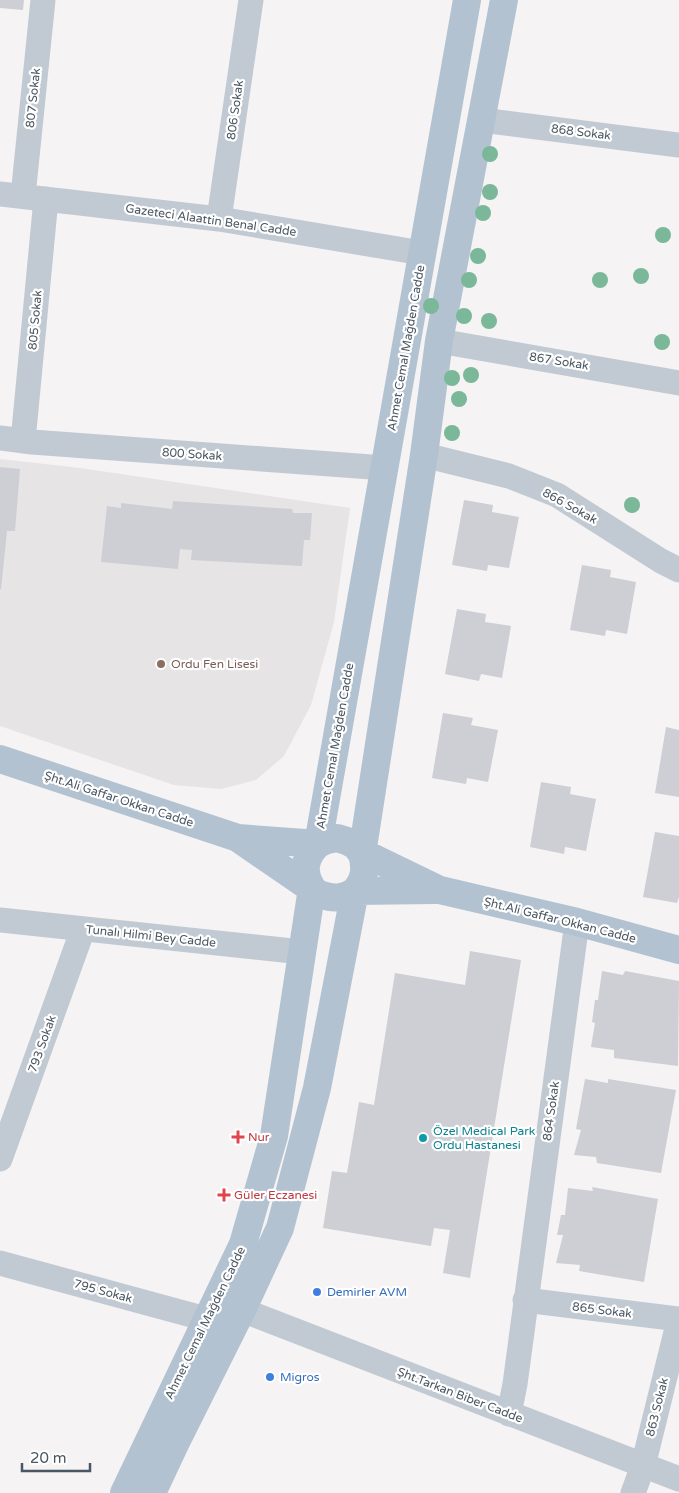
<svg xmlns="http://www.w3.org/2000/svg" width="679" height="1493" font-family="'Varela Round',sans-serif">
<style>
.education{fill:#e6e4e5}
.building{fill:#cdcfd5}
.lines{fill:none;stroke-linecap:round;stroke-linejoin:round}
.minor{stroke:#c1cad2;stroke-width:25}
.major{stroke:#b3c2d1;stroke-width:28}
.tree{fill:#7bb799}
.education-dot{fill:#8d6e63;stroke:#fff;stroke-width:2}
.health-dot{fill:#e0444e;stroke:#fff;stroke-width:2}
.culture-dot{fill:#0f9aa8;stroke:#fff;stroke-width:2}
.shop-dot{fill:#3f7fe0;stroke:#fff;stroke-width:2}
.labels{text-anchor:middle;stroke-width:4.5;stroke-linejoin:round;paint-order:stroke}
.street-label{font-size:12px;fill:#4a5661;stroke:#fff}
.education-label{font-size:12px;fill:#785e54;stroke:#fff;text-anchor:start}
.culture-label{font-size:12px;fill:#0d838f;stroke:#fff;text-anchor:start}
.health-label{font-size:12px;fill:#be3a42;stroke:#fff;text-anchor:start}
.shop-label{font-size:12px;fill:#366cbe;stroke:#fff;text-anchor:start}
</style>
<rect width="100%" height="100%" fill="#f5f3f3"/>
<path class="education" d="M 0,459 L 80,468 L 350,508 L 334,622 L 311,705 L 284,756 L 256,780 L 221,789 L 174,785 L 0,726 Z"/>
<path class="building" d="M 0,0 L 24,0 L 23,10 L 0,8 Z
M 0,467 L 20,469 L 15,531 L 7,531 L 1,589 L 0,589 Z
M 464,500 L 493,505 L 492,512 L 519,517 L 509,568 L 488,565 L 487,571 L 452,565 Z
M 173,501 L 292,509 L 293,513 L 312,513 L 310,540 L 304,540 L 302,566 L 191,560 L 192,550 L 180,549 L 178,569 L 101,562 L 107,506 L 121,508 L 121,503 L 172,509 Z
M 582,565 L 611,570 L 610,577 L 636,582 L 627,634 L 606,630 L 605,636 L 570,630 Z
M 457,609 L 486,614 L 485,622 L 511,626 L 502,678 L 481,674 L 479,681 L 445,674 Z
M 443,713 L 473,718 L 471,725 L 498,730 L 488,782 L 467,778 L 466,784 L 432,778 Z
M 666,727 L 679,730 L 679,797 L 655,793 Z
M 541,782 L 571,787 L 570,794 L 596,799 L 586,851 L 565,847 L 564,854 L 530,847 Z
M 655,832 L 679,836 L 679,897 L 677,903 L 643,897 Z
M 470,951 L 521,960 L 470,1278 L 443,1273 L 450,1230 L 434,1228 L 431,1246 L 323,1228 L 332,1171 L 347,1173 L 359,1102 L 374,1105 L 395,973 L 465,985 Z
M 602,971 L 623,975 L 625,971 L 679,981 L 678,1066 L 614,1058 L 614,1050 L 591,1047 L 595,1023 L 592,1022 L 595,1000 L 598,1000 Z
M 585,1079 L 608,1083 L 608,1079 L 676,1090 L 661,1173 L 597,1163 L 596,1157 L 574,1155 L 581,1130 L 576,1129 Z
M 592,1187 L 658,1199 L 644,1282 L 579,1271 L 580,1265 L 556,1263 L 563,1235 L 557,1235 L 561,1215 L 565,1215 L 568,1188 L 593,1191 Z"/>
<g class="lines">
<path class="minor" d="M 482,120 L 679,145
M 0,194 L 219,219 L 422,253
M 23,196 L 43,0
M 219,219 L 251,0
M 439,341 L 679,383
M 0,438 L 32,442 L 385,468
M 23,441 L 46,199
M 424,455 L 509,476 L 557,495 L 661,561 L 679,570
M 0,920 L 302,952
M 0,1159 L 83,929
M 0,1263 L 206,1319
M 525,1300 L 679,1319
M 242,1310 L 679,1479
M 509,1414 L 515,1384 L 577,922
M 633,1493 L 643,1466 L 679,1320"/>
<path class="major" d="M 0,759 L 238,838 L 318,844 L 327,840 L 337,838 L 347,841 L 356,846 L 362,854 L 376,859 L 440,890 L 577,922 L 679,950
M 239,839 L 319,894 C 333,899 343,899 355,891 L 434,890
M 124,1493 L 243,1244 L 274,1136 L 312,888 C 302,872 304,858 318,844 L 467,0
M 152,1493 L 175,1444 L 242,1310 L 280,1228 L 317,1088 L 355,891 C 365,879 366,869 362,854 L 424,455 L 439,341 L 504,0"/>
</g>
<g class="tree">
<circle cx="490" cy="154" r="8"/>
<circle cx="490" cy="192" r="8"/>
<circle cx="483" cy="213" r="8"/>
<circle cx="663" cy="235" r="8"/>
<circle cx="478" cy="256" r="8"/>
<circle cx="641" cy="276" r="8"/>
<circle cx="469" cy="280" r="8"/>
<circle cx="600" cy="280" r="8"/>
<circle cx="431" cy="306" r="8"/>
<circle cx="464" cy="316" r="8"/>
<circle cx="489" cy="321" r="8"/>
<circle cx="662" cy="342" r="8"/>
<circle cx="471" cy="375" r="8"/>
<circle cx="452" cy="378" r="8"/>
<circle cx="459" cy="399" r="8"/>
<circle cx="452" cy="433" r="8"/>
<circle cx="632" cy="505" r="8"/>
</g>
<circle class="education-dot" cx="161" cy="664" r="5"/>
<g class="health-dot">
<path d="M235.5 1129.5h5v5h5v5h-5v5h-5v-5h-5v-5h5z"/>
<path d="M221.5 1187.5h5v5h5v5h-5v5h-5v-5h-5v-5h5z"/>
</g>
<circle class="culture-dot" cx="423" cy="1138" r="5"/>
<g class="shop-dot">
<circle cx="317" cy="1292" r="5"/>
<circle cx="270" cy="1377" r="5"/>
</g>
<g class="labels">
<g class="street-label">
<text transform="translate(33 98) rotate(-84)" y="4">807 Sokak</text>
<text transform="translate(235 110) rotate(-82)" y="4">806 Sokak</text>
<text transform="translate(581 132) rotate(7)" y="4">868 Sokak</text>
<text transform="translate(211 220) rotate(8)" y="4">Gazeteci Alaattin Benal Cadde</text>
<text transform="translate(35 320) rotate(-85)" y="4">805 Sokak</text>
<text transform="translate(406 348) rotate(-80)" y="4">Ahmet Cemal Mağden Cadde</text>
<text transform="translate(559 361) rotate(9)" y="4">867 Sokak</text>
<text transform="translate(192 454) rotate(4)" y="4">800 Sokak</text>
<text transform="translate(570 506) rotate(29)" y="4">866 Sokak</text>
<text transform="translate(335 746) rotate(-80)" y="4">Ahmet Cemal Mağden Cadde</text>
<text transform="translate(119 799) rotate(18)" y="4">Şht.Ali Gaffar Okkan Cadde</text>
<text transform="translate(560 920) rotate(14)" y="4">Şht.Ali Gaffar Okkan Cadde</text>
<text transform="translate(151 936) rotate(6)" y="4">Tunalı Hilmi Bey Cadde</text>
<text transform="translate(42 1044) rotate(-70)" y="4">793 Sokak</text>
<text transform="translate(551 1111) rotate(-82)" y="4">864 Sokak</text>
<text transform="translate(103 1291) rotate(15)" y="4">795 Sokak</text>
<text transform="translate(602 1310) rotate(7)" y="4">865 Sokak</text>
<text transform="translate(205 1323) rotate(-64)" y="4">Ahmet Cemal Mağden Cadde</text>
<text transform="translate(460 1395) rotate(21)" y="4">Şht.Tarkan Biber Cadde</text>
<text transform="translate(657 1407) rotate(-76)" y="4">863 Sokak</text>
</g>
<g class="education-label">
<text x="171" y="668">Ordu Fen Lisesi</text>
</g>
<g class="culture-label">
<text x="433" y="1135">Özel Medical Park<tspan x="433" dy="14">Ordu Hastanesi</tspan></text>
</g>
<g class="health-label">
<text x="248" y="1141">Nur</text>
<text x="234" y="1199">Güler Eczanesi</text>
</g>
<g class="shop-label">
<text x="327" y="1296">Demirler AVM</text>
<text x="280" y="1381">Migros</text>
</g>
</g>
<path d="M22 1463v8h68v-8" fill="none" stroke="#4a5661" stroke-width="2.5"/>
<text x="30" y="1463" font-size="15" fill="#4a5661" stroke="#ffffff" stroke-width="4" paint-order="stroke">20 m</text>
</svg>
